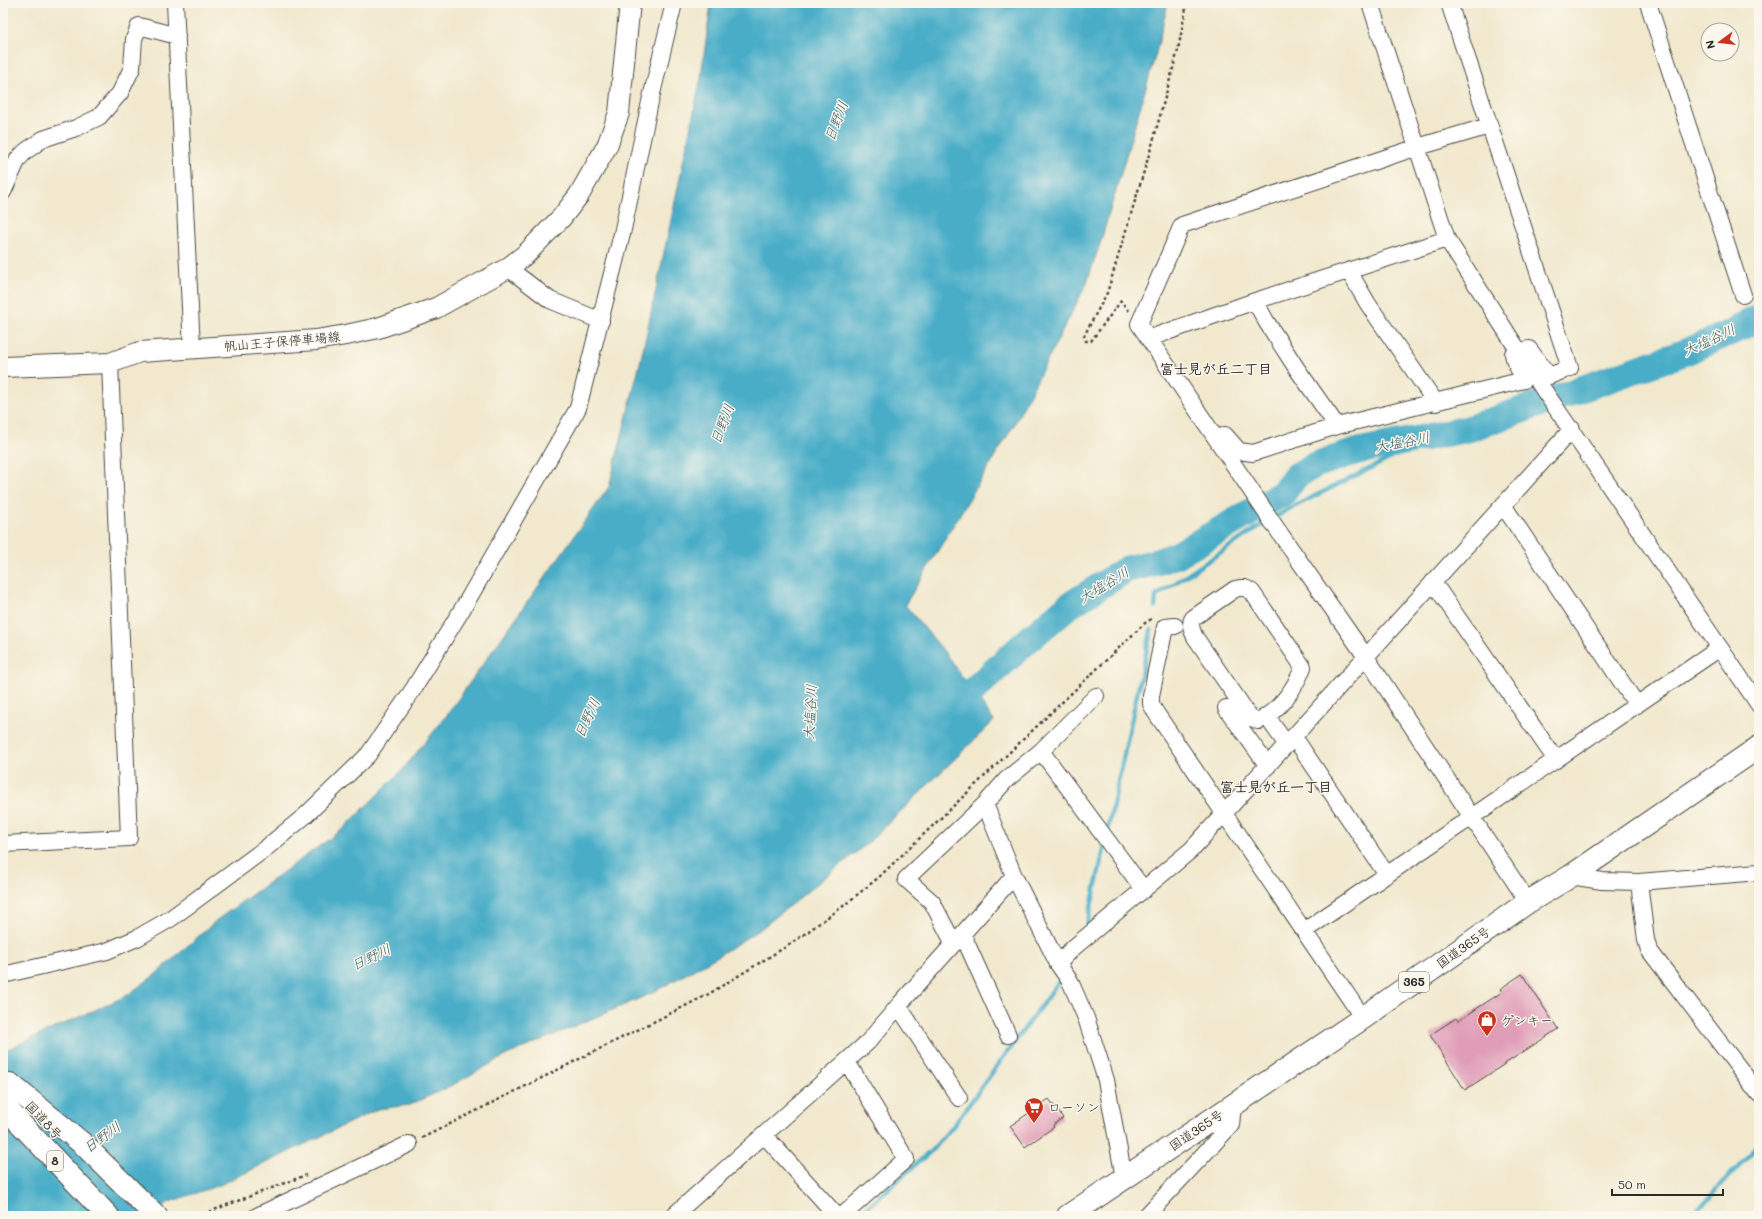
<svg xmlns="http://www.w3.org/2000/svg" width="1762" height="1219" font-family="Mali,'Klee One',sans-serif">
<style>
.water{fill:#49adc8;stroke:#3a6c7a}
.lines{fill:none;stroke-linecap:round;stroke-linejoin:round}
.stream{stroke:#49adc8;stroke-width:4.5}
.river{stroke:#49adc8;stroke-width:27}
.building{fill:#e09db7}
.minor-casing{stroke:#494743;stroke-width:18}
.major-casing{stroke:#494743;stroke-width:22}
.highway-casing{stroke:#494743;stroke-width:24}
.path{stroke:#494743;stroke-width:2.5;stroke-dasharray:3 3;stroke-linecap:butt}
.minor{stroke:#fff;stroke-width:16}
.major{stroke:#fff;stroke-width:20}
.highway{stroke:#fff;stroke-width:22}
.labels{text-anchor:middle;stroke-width:3;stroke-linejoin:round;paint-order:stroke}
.shield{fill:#fbf7ec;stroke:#696865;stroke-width:1}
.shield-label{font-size:12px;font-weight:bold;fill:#2b2b2b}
.street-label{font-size:13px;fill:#2b2b2b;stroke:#fbf7ec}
.poi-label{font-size:13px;fill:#2b2b2b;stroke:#fbf7ec;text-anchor:start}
.water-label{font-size:14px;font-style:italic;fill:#375f6a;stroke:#fbf7ec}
.neighbourhood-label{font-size:14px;font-weight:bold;fill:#2b2b2b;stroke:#fbf7ec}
</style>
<rect width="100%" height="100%" fill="#fbf7ec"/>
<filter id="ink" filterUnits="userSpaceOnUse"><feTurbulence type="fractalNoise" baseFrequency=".025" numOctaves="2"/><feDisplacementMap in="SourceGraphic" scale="8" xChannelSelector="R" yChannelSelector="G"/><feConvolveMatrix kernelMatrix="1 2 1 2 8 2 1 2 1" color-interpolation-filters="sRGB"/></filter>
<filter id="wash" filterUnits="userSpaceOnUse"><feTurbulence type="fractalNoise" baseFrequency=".012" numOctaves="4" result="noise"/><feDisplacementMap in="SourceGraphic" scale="16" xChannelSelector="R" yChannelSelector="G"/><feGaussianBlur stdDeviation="0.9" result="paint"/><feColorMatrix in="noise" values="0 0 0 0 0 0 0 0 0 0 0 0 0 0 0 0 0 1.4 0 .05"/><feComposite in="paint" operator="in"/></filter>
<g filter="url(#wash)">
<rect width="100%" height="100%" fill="#f1e8cd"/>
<path class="water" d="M 711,3 L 1168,3 L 1155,57 L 1101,241 L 1086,285 L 1014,425 L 905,605 L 943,650 L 994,721 L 868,843 L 762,928 L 713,959 L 650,994 L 507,1055 L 445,1089 L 409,1105 L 378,1109 L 220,1185 L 169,1202 L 149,1216 L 3,1216 L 3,1051 L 126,996 L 156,974 L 218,919 L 343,829 L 404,768 L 444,719 L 609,487 L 641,359 L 674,206 L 701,77 Z"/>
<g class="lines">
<path class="stream" d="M 1155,607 L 1156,596 L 1254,530 L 1287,510 L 1433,437
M 1107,833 L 1151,630
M 1087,924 L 1105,845
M 857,1216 L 931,1151 L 954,1125 L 1060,980
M 1692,1216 L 1759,1144"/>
<path class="river" d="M 945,716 L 1027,641 L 1067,607 L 1127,569 L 1157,562 L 1179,554 L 1283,493 L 1296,476 L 1315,465 L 1358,451 L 1468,429 L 1686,352 L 1736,330 L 1759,317"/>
</g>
<g id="blocks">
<path class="building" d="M 1522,974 L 1558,1029 L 1465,1090 L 1430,1035 L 1456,1018 L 1458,1021 L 1502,992 L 1500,989 Z
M 1049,1099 L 1063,1118 L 1053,1125 L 1054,1127 L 1025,1147 L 1010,1126 Z"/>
</g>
</g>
<g filter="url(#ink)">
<use href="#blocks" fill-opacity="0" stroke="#494743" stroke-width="1"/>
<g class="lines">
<defs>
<path id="minor" d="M 175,3 L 192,349
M 1370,3 L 1447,239 L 1543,389 L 1759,705
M 1648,3 L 1743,295
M 1489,126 L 1418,147 L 1182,225 L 1139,324 L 1277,529 L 1366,657 L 1528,902
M 3,192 L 18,159 L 26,151 L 43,139 L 76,128 L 99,117 L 120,93 L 132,68 L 134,39 L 139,26 L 177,36
M 508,268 L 550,300 L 601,321
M 1351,270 L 1354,280 L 1368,304 L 1436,403
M 1255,301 L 1266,321 L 1297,369 L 1337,426
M 1150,338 L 1255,301 L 1447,239
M 1225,435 L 1239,451 L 1253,453 L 1337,426 L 1524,380 L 1515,362 L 1513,354 L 1529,349 L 1549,376 L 1570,368 L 1449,3
M 1503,505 L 1637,705
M 1433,582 L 1556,760
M 1240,588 L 1245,588 L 1252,592 L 1303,667 C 1295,689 1279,711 1258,721 L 1250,717 L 1195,637 C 1192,631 1189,624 1193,618 L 1235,589 Z
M 1175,626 L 1165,627 L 1151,696 L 1151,704 L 1156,713 L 1363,1018
M 1226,708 L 1268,766
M 1267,717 L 1287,745
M 1294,737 L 1387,875
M 1041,751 L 1144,890
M 985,804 L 1014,876 L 1058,964 L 1070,981 L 1086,1018 L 1106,1080 L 1124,1178
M 3,844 L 129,838 L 110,363
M 1571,876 L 1602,881 L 1639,882 L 1759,872
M 1639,882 L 1646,940 L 1649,950 L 1759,1094
M 1304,931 L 1720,648
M 960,936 L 966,942 L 1008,1035
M 954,944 L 932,902 L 906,879 L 985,804 L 1006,780 L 1041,751 L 1096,696
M 1058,964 L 1073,948 L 1191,850 L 1572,429
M 3,975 L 107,951 L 137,938 L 170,919 L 266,848 L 306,815 L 368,755 L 414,688 L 466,603 L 578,408 L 622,234 L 650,102 L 674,3
M 897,1007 L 903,1013 L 959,1098
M 764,1135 L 837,1216
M 257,1216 L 409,1144
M 673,1216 L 868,1042 L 900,1004 L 1014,876
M 842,1216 L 906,1159 L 847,1062
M 1146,1216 L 1231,1125 L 1233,1105"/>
<path id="major" d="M 3,367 L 110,363 L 140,352 L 316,340 L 346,335 L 378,328 L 436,308 L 508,268 L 526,254 L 562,217 L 579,195 L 607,146 L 619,113 L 630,3"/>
<path id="highway" d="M 10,1084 L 83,1144 L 156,1216
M 3,1105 L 108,1216
M 1068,1216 L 1363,1018 L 1528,902 L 1571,876 L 1759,747"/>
</defs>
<use href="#minor" class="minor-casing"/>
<use href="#major" class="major-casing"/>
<use href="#highway" class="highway-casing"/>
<path class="path" d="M 1129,311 L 1121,301 L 1091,341 L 1086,341 L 1084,336 L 1107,293 L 1152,145 L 1178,50 L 1187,3
M 422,1138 L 707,995 L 792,943 L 842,907 L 878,878 L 1145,623 L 1153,618
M 198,1216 L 306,1175"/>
<use href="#minor" class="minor"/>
<use href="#major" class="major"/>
<use href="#highway" class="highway"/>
</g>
</g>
<defs>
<symbol id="shop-pin" viewBox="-11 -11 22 30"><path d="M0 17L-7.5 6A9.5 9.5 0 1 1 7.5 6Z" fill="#c8321e" stroke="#fbf7ec"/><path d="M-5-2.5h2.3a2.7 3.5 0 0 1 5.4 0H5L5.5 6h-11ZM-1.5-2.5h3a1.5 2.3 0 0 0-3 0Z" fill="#fff"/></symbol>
<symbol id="supermarket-pin" viewBox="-11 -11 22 30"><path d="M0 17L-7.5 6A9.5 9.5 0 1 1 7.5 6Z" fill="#c8321e" stroke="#fbf7ec"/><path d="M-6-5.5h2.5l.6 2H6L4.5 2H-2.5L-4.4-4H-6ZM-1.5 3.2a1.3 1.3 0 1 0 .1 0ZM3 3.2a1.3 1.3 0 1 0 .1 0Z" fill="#fff"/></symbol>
</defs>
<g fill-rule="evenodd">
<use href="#shop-pin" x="1476" y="1009" width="22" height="30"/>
<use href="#supermarket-pin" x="1023" y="1096" width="22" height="30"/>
</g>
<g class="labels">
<g class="shield">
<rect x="1399" y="972" width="30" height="20" rx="3"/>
<rect x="47" y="1151" width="16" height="20" rx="3"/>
</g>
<g class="shield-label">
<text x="1414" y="986">365</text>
<text x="55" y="1165">8</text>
</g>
<g class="street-label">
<text transform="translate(282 341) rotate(-5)" y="5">帆山王子保停車場線</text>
<text transform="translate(1463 947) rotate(-35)" y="5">国道365号</text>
<text transform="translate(44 1120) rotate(47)" y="5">国道8号</text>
<text transform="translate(1196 1130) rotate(-34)" y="5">国道365号</text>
</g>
<g class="poi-label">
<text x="1501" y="1025">ゲンキー</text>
<text x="1048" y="1112">ローソン</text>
</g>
<g class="water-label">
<text transform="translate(836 121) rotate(-69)" y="5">日野川</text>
<text transform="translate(1709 340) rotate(-25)" y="5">大塩谷川</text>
<text transform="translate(722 424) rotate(-69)" y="5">日野川</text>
<text transform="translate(1402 442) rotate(-11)" y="5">大塩谷川</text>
<text transform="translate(1104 585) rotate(-31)" y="5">大塩谷川</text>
<text transform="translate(810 712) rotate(-87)" y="5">大塩谷川</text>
<text transform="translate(587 718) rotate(-65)" y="5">日野川</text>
<text transform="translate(371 957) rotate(-26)" y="5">日野川</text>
<text transform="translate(102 1137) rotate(-36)" y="5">日野川</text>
</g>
<g class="neighbourhood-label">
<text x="1216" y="374">富士見が丘二丁目</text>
<text x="1276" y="792">富士見が丘一丁目</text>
</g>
</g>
<rect width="1762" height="1219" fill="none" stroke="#fbf7ec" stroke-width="16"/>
<g transform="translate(1720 42) rotate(255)"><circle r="19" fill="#fbf7ec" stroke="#a8a59f"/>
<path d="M0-3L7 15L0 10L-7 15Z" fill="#c8321e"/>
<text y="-6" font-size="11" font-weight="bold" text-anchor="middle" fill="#2b2b2b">N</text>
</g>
<path d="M1612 1189v6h111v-6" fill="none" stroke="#2b2b2b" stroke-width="2"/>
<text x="1618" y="1189" font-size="12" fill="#2b2b2b" stroke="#fbf7ec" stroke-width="3" paint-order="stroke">50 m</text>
</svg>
